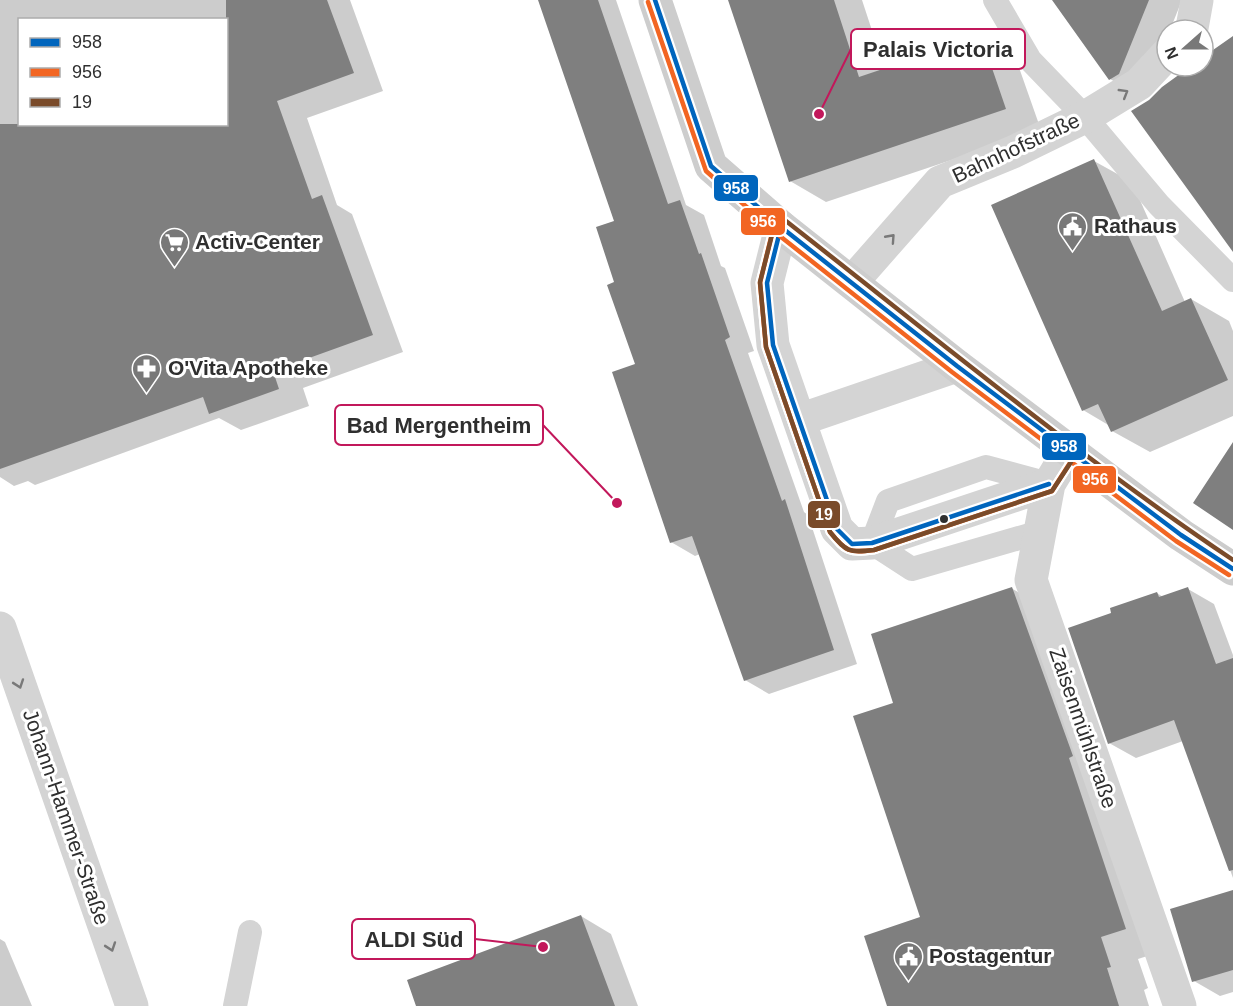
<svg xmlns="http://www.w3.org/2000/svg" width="1233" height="1006" font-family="Helvetica,sans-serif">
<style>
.shadow{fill:#0003;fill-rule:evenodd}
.building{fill:#7f7f7f}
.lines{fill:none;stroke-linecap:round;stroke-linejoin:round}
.lane{stroke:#d4d4d4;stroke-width:24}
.street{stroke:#d4d4d4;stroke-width:33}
.secondary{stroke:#cdcdcd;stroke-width:33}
.bus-1-casing{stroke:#fff;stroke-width:9}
.bus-2-casing{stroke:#fff;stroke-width:9}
.bus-3-casing{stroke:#fff;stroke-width:9}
.bus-1{stroke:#0065bd;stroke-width:4.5}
.bus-2{stroke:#f26522;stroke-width:4.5}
.bus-3{stroke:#7a4b2a;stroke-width:4.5}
.oneway{stroke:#797979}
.bus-dot{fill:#2f2f2f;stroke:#fff;stroke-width:2}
.labels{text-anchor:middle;stroke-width:6;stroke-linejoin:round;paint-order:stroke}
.street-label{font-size:21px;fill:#2f2f2f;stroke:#fff}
.poi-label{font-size:21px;font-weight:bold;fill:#2f2f2f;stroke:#fff;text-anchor:start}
.leader{fill:none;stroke:#c2185b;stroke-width:2}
.callout-dot{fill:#c2185b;stroke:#fff;stroke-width:2}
.callout{fill:#fff;stroke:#c2185b;stroke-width:2}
.callout-label{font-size:22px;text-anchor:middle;font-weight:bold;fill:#2f2f2f}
.line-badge{stroke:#fff;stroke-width:2}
.badge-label{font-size:16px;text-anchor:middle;font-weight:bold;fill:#fff}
</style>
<rect width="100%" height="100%" fill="#fff"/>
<path class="shadow" d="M 0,0 L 350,0 L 383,91 L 307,118 L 337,205 L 352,214 L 403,352 L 303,388 L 309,406 L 241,430 L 219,418 L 35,485 L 28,481 L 14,486 L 0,477 ZM 20,20 L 226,20 L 226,124 L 20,124 Z
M 540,0 L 616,0 L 686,205 L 704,215 L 721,266 L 725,268 L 754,351 L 748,353 L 804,512 L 808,515 L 857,664 L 769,694 L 745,680 L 700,554 L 695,556 L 671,542 L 637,365 L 616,283 L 616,222 Z
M 729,0 L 862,0 L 885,70 L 981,38 L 1016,59 L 1041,130 L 826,202 L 790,181 Z
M 1053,0 L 1182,0 L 1170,30 L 1167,30 L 1167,37 L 1145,89 L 1137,94 L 1110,79 Z
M 1094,161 L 1132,182 L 1185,302 L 1191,299 L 1229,321 L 1233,331 L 1233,416 L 1150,452 L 1112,431 L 1110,426 L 1083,410 Z
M 1011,588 L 1049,610 L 1163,951 L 1138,959 L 1148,988 L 1144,990 L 1149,1006 L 888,1006 L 922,918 L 895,704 Z
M 1188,589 L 1214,604 L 1233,655 L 1233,878 L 1183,741 L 1136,758 L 1109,743 L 1113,614 L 1157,593 L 1163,597 Z
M 1233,891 L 1233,992 L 1220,996 L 1194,981 Z
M 581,916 L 611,934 L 638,1006 L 418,1006 Z
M 0,939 L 5,942 L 32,1006 L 0,1006 Z"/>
<path class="building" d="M 226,0 L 327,0 L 354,73 L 277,101 L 312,199 L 322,195 L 373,335 L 273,371 L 279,389 L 209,414 L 203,397 L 0,469 L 0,124 L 226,124 Z
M 538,0 L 598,0 L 668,204 L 680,200 L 699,254 L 701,253 L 730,337 L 725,340 L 782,501 L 785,499 L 834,650 L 744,681 L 692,536 L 670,543 L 612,372 L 635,364 L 607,285 L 614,282 L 596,227 L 614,221 Z
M 728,0 L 834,0 L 859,77 L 981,36 L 1006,109 L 789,182 Z
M 1052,0 L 1149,0 L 1119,74 L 1109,80 Z
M 1233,36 L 1233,252 L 1131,111 L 1149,100 L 1162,87 L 1191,66 L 1203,66 L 1203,57 Z
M 1094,159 L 1162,311 L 1191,298 L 1228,380 L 1111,432 L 1098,404 L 1082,411 L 991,205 Z
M 1233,442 L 1233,530 L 1193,503 Z
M 1012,587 L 1073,756 L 1069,758 L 1126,929 L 1101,937 L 1111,967 L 1107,968 L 1119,1006 L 887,1006 L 864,936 L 920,917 L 853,716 L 893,703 L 871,634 Z
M 1188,587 L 1216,664 L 1233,658 L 1233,870 L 1229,871 L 1174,720 L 1108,744 L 1068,628 L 1111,613 L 1110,608 L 1157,592 L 1159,597 Z
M 1233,890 L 1233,970 L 1192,982 L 1170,909 Z
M 581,915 L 615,1006 L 416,1006 L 407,980 Z"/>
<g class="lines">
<path class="lane" d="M 995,0 L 1030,60 L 1085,117 L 1159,205 L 1233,280
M 1040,532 L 912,569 L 872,543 L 888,501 L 986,467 L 1049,484
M 235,1006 L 250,932"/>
<path class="street" d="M 1190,30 L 1192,28 L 1197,0
M 781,227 L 767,283 L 773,345 L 837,529 L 852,544 L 872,543 L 1049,484
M 852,282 L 940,182 L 1013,152 L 1085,117 L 1139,84 L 1167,54
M 799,420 L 957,366
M 1069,451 L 1049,484 L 1031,580 L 1180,1006
M 0,628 L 132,1006"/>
<path class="secondary" d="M 655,0 L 711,166 L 781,227 L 957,366 L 1181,535 L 1233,569"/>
<defs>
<path id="bus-1" d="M 655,0 L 711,166 L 781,227 L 957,366 L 1181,535 L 1233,569
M 781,227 L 767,283 L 773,345 L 837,529 L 852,544 L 872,543 L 1049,484"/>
<path id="bus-2" d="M 648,2 L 706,171 L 776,233 L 952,372 L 1176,541 L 1229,575
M 774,225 L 760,283 L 766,347 L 830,532 C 846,552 849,553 874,550 L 1052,491 L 1075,455"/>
<path id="bus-3" d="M 1071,462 L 1052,491 L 874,550 C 849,553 846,552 830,532 L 766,347 L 760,282 L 775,223 L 780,220 L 786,221 C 933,336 1078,456 1233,560"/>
</defs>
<use href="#bus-1" class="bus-1-casing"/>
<use href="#bus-2" class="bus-2-casing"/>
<use href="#bus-3" class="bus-3-casing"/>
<use href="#bus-1" class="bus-1"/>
<use href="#bus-2" class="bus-2"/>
<use href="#bus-3" class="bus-3"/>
</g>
<defs><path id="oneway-chevron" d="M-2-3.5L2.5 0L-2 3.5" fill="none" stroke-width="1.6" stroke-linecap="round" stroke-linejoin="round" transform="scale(1.5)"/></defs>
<g class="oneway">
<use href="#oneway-chevron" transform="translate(1124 93) rotate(-31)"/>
<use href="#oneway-chevron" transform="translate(891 238) rotate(-48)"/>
<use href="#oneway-chevron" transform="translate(19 684) rotate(71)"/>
<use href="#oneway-chevron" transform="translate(111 947) rotate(71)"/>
</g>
<defs>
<symbol id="civic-pin" viewBox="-11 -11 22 30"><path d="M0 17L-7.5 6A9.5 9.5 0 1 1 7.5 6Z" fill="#787878" stroke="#fff"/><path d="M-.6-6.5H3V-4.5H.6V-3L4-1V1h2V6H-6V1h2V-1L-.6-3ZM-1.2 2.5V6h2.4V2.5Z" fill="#fff"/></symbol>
<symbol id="supermarket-pin" viewBox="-11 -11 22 30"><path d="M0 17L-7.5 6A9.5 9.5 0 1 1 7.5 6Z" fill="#787878" stroke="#fff"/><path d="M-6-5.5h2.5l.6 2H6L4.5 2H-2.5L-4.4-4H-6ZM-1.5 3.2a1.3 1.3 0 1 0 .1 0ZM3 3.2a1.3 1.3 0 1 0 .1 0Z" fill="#fff"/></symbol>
<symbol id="pharmacy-pin" viewBox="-11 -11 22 30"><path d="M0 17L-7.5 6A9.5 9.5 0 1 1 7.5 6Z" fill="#787878" stroke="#fff"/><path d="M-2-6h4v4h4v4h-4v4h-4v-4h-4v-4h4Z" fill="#fff"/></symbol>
</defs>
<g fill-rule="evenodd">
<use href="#civic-pin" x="1056" y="210" width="33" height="45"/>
<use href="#supermarket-pin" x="158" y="226" width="33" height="45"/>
<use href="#pharmacy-pin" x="130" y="352" width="33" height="45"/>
<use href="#civic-pin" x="892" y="940" width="33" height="45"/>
</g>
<circle class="bus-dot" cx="944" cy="519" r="5"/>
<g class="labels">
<g class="street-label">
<text transform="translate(1016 148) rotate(-25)" y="7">Bahnhofstraße</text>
<text transform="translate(1083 728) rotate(71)" y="7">Zaisenmühlstraße</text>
<text transform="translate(66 817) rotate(71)" y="7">Johann-Hammer-Straße</text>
</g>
<g class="poi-label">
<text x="1094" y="233">Rathaus</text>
<text x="195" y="249">Activ-Center</text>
<text x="168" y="375">O'Vita Apotheke</text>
<text x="929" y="963">Postagentur</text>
</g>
</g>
<path class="leader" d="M819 114L851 49M617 503L543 425M543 947L475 939"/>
<g class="callout-dot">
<circle cx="819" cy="114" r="6"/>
<circle cx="617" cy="503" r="6"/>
<circle cx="543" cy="947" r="6"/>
</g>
<g class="callout">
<rect x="851" y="29" width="174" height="40" rx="6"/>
<rect x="335" y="405" width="208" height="40" rx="6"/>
<rect x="352" y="919" width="123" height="40" rx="6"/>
</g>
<g class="callout-label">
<text x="938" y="57">Palais Victoria</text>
<text x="439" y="433">Bad Mergentheim</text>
<text x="414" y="947">ALDI Süd</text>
</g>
<g class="line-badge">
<rect x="713" y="174" width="46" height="28" rx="6" fill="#0065bd"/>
<rect x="740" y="207" width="46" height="29" rx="6" fill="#f26522"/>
<rect x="1041" y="432" width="46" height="29" rx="6" fill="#0065bd"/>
<rect x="1072" y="465" width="45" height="29" rx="6" fill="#f26522"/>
<rect x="807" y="500" width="34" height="29" rx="6" fill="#7a4b2a"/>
</g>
<g class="badge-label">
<text x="736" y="194">958</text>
<text x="763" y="227">956</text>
<text x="1064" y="452">958</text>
<text x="1095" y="485">956</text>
<text x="824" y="520">19</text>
</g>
<rect x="18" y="18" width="210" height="108" fill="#ffffff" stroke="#acacac" stroke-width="1.5"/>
<rect x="30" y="38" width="30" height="9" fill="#0065bd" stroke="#acacac" stroke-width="1.5"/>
<text x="72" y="48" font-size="18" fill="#2f2f2f">958</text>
<rect x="30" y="68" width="30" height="9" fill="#f26522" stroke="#acacac" stroke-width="1.5"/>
<text x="72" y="78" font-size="18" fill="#2f2f2f">956</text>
<rect x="30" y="98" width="30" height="9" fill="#7a4b2a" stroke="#acacac" stroke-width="1.5"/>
<text x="72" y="108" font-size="18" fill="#2f2f2f">19</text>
<g transform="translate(1185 48) rotate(249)"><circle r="28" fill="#ffffff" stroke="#acacac" stroke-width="1.5"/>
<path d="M0-4.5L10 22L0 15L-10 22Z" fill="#787878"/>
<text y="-9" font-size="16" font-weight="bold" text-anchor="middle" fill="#2f2f2f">N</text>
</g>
</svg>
